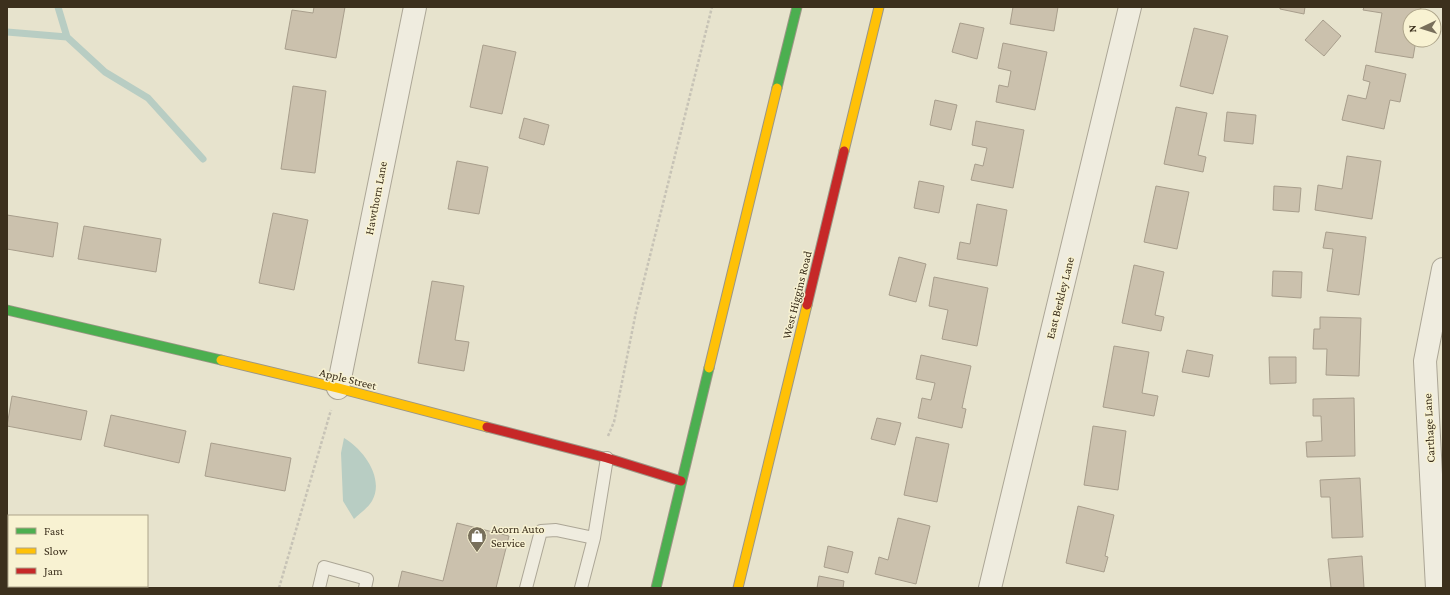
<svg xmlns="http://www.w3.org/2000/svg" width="1450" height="595" font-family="'Crimson Pro',serif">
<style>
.water{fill:#b8cdc3}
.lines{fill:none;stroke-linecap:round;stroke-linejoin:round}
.stream{stroke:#b8cdc3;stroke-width:7}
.building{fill:#cbc1ad;stroke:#a89e8c}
.lane-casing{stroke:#aca696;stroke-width:14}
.street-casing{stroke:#aca696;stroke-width:24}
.fast-casing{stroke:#9c9686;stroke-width:11}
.slow-casing{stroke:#9c9686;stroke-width:11}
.jam-casing{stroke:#9c9686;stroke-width:11}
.path{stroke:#c7c3b6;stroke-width:2.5;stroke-dasharray:3 2;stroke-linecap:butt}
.lane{stroke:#efecdf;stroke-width:12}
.street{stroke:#efecdf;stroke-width:22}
.fast{stroke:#4caf50;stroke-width:9}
.slow{stroke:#ffc107;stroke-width:9}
.jam{stroke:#c62828;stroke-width:9}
.labels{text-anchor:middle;stroke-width:3;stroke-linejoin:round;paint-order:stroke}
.street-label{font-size:12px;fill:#3c301d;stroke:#f8f2d2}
.poi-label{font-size:12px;fill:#3c301d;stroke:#f8f2d2;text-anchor:start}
</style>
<rect width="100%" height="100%" fill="#e7e3cd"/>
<path class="water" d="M 344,438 C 363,449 385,478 372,501 C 368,508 359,514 354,519 L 343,501 L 341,453 Z"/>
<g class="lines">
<path class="stream" d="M 58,7 L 67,37
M 7,32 L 67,37
M 67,37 L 105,72 L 148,98 L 203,159"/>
</g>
<path class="building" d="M 314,7 L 345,7 L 336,58 L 285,49 L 292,10 L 313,13 Z
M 1013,7 L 1058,7 L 1054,31 L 1010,24 Z
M 1280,7 L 1305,7 L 1304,14 L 1280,9 Z
M 1364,7 L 1421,7 L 1420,16 L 1410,16 L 1410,40 L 1416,40 L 1413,58 L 1375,52 L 1382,13 L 1363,10 Z
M 1323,20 L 1341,36 L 1324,56 L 1305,40 Z
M 960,23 L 984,28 L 977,59 L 952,52 Z
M 1194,28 L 1228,36 L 1213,94 L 1180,86 Z
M 1003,43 L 1047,52 L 1035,110 L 996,102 L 999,85 L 1008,87 L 1011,71 L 998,68 Z
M 483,45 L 516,52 L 502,114 L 470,107 Z
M 1366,65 L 1406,74 L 1400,102 L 1390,100 L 1384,129 L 1342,120 L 1348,95 L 1366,99 L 1370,82 L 1363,80 Z
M 293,86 L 326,91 L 315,173 L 281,169 Z
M 935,100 L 957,105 L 951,130 L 930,125 Z
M 1176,107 L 1207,113 L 1198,155 L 1206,157 L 1203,172 L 1164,164 Z
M 1227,112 L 1256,115 L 1253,144 L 1224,141 Z
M 524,118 L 549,125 L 544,145 L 519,138 Z
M 976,121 L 1024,130 L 1013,188 L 971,180 L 975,164 L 983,166 L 987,148 L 972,145 Z
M 1347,156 L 1381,161 L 1372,219 L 1315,210 L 1318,185 L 1342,189 Z
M 457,161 L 488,167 L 479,214 L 448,209 Z
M 919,181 L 944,186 L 939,213 L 914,208 Z
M 1156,186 L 1189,192 L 1177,249 L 1144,242 Z
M 1274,186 L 1301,188 L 1299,212 L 1273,210 Z
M 977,204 L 1007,210 L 997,266 L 957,259 L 960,242 L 970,244 Z
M 273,213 L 308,220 L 294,290 L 259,283 Z
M 7,215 L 58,223 L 53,257 L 7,249 Z
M 84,226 L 161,239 L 156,272 L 78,259 Z
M 1326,232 L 1366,237 L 1359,295 L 1327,291 L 1333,249 L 1323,248 Z
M 899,257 L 926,264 L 916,302 L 889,295 Z
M 1134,265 L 1164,272 L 1155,315 L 1164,317 L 1161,331 L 1122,323 Z
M 1273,271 L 1302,272 L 1301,298 L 1272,296 Z
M 934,277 L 988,288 L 977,346 L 942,339 L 948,310 L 929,306 Z
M 432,281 L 464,286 L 455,340 L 469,342 L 464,371 L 418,363 Z
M 1320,317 L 1361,318 L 1359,376 L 1326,375 L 1327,349 L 1313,349 L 1314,329 L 1320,329 Z
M 1114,346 L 1149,352 L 1142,393 L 1158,396 L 1154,416 L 1103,407 Z
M 1187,350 L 1213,355 L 1209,377 L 1182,372 Z
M 921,355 L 971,366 L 962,408 L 966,409 L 962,428 L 918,418 L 922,398 L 931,400 L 935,383 L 916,379 Z
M 1269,357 L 1296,357 L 1296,383 L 1270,384 Z
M 12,396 L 87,411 L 81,440 L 7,426 Z
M 1354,398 L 1355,456 L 1307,457 L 1306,442 L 1322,441 L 1321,416 L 1313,416 L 1313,399 Z
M 111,415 L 186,431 L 179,463 L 104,446 Z
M 877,418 L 901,423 L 895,445 L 871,439 Z
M 1093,426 L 1126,431 L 1118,490 L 1084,485 Z
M 916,437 L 949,444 L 937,502 L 904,495 Z
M 211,443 L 291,458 L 285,491 L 205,476 Z
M 1360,478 L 1363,537 L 1332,538 L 1330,497 L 1321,497 L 1320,480 Z
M 1078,506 L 1114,515 L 1105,556 L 1108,557 L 1104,572 L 1066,563 Z
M 898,518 L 930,526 L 916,584 L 875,574 L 879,557 L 888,560 Z
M 457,523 L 509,536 L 496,588 L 398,588 L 402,571 L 443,581 Z
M 828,546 L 853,552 L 848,573 L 824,567 Z
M 1362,556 L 1364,588 L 1331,588 L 1328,559 Z
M 819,576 L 844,581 L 843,588 L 817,588 Z"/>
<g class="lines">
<defs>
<path id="lane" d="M 319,588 L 324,567 L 367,579 L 365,588
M 526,588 L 541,531 L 556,530 L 594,538
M 581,588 L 594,538 L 607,458"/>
<path id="street" d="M 338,388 L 415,7
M 990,588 L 1130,7
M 1437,588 L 1425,361 L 1443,269"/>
<path id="fast" d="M 777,88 L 797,7
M 7,310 L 221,360
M 656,588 L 709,368"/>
<path id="slow" d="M 844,151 L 879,7
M 221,360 L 338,388 L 487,427
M 709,368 L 777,88
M 738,588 L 807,305"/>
<path id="jam" d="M 807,305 L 844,151
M 487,427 L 607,458 L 681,481"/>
</defs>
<use href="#lane" class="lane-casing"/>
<use href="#street" class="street-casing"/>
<use href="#fast" class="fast-casing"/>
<use href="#slow" class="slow-casing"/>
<use href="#jam" class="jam-casing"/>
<path class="path" d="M 608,436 L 614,422 L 636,312 L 712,7
M 279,588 L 331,410"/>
<use href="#lane" class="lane"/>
<use href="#street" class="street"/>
<use href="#fast" class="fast"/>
<use href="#slow" class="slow"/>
<use href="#jam" class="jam"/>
</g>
<defs>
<symbol id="shop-pin" viewBox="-11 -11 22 30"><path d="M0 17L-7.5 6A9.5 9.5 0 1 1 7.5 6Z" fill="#786f5b" stroke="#f8f2d2"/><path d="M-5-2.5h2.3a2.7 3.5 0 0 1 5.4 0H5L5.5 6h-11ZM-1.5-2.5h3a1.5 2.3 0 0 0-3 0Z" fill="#fff"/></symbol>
</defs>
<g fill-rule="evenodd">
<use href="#shop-pin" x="466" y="525" width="22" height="30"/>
</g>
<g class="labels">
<g class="street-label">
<text transform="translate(376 198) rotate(-79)" y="4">Hawthorn Lane</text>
<text transform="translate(797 295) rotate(-76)" y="4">West Higgins Road</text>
<text transform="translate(1060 298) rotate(-76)" y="4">East Berkley Lane</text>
<text transform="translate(348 379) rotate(14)" y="4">Apple Street</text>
<text transform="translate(1429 428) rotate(-93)" y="4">Carthage Lane</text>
</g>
<g class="poi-label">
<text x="491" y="533">Acorn Auto<tspan x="491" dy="14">Service</tspan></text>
</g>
</g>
<rect width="1450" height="595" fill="none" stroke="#3c301d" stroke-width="16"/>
<rect x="8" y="515" width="140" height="72" fill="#f8f2d2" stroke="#ada48a"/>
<rect x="16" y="528" width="20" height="6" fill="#4caf50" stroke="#ada48a"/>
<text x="44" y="535" font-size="12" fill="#3c301d">Fast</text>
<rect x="16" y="548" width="20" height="6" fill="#ffc107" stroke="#ada48a"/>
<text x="44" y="555" font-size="12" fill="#3c301d">Slow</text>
<rect x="16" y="568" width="20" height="6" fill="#c62828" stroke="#ada48a"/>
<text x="44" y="575" font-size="12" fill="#3c301d">Jam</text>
<g transform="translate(1422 28) rotate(266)"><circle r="19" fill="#f8f2d2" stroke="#ada48a"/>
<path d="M0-3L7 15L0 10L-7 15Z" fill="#786f5b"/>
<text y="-6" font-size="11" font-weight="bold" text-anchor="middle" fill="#3c301d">N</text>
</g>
</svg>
